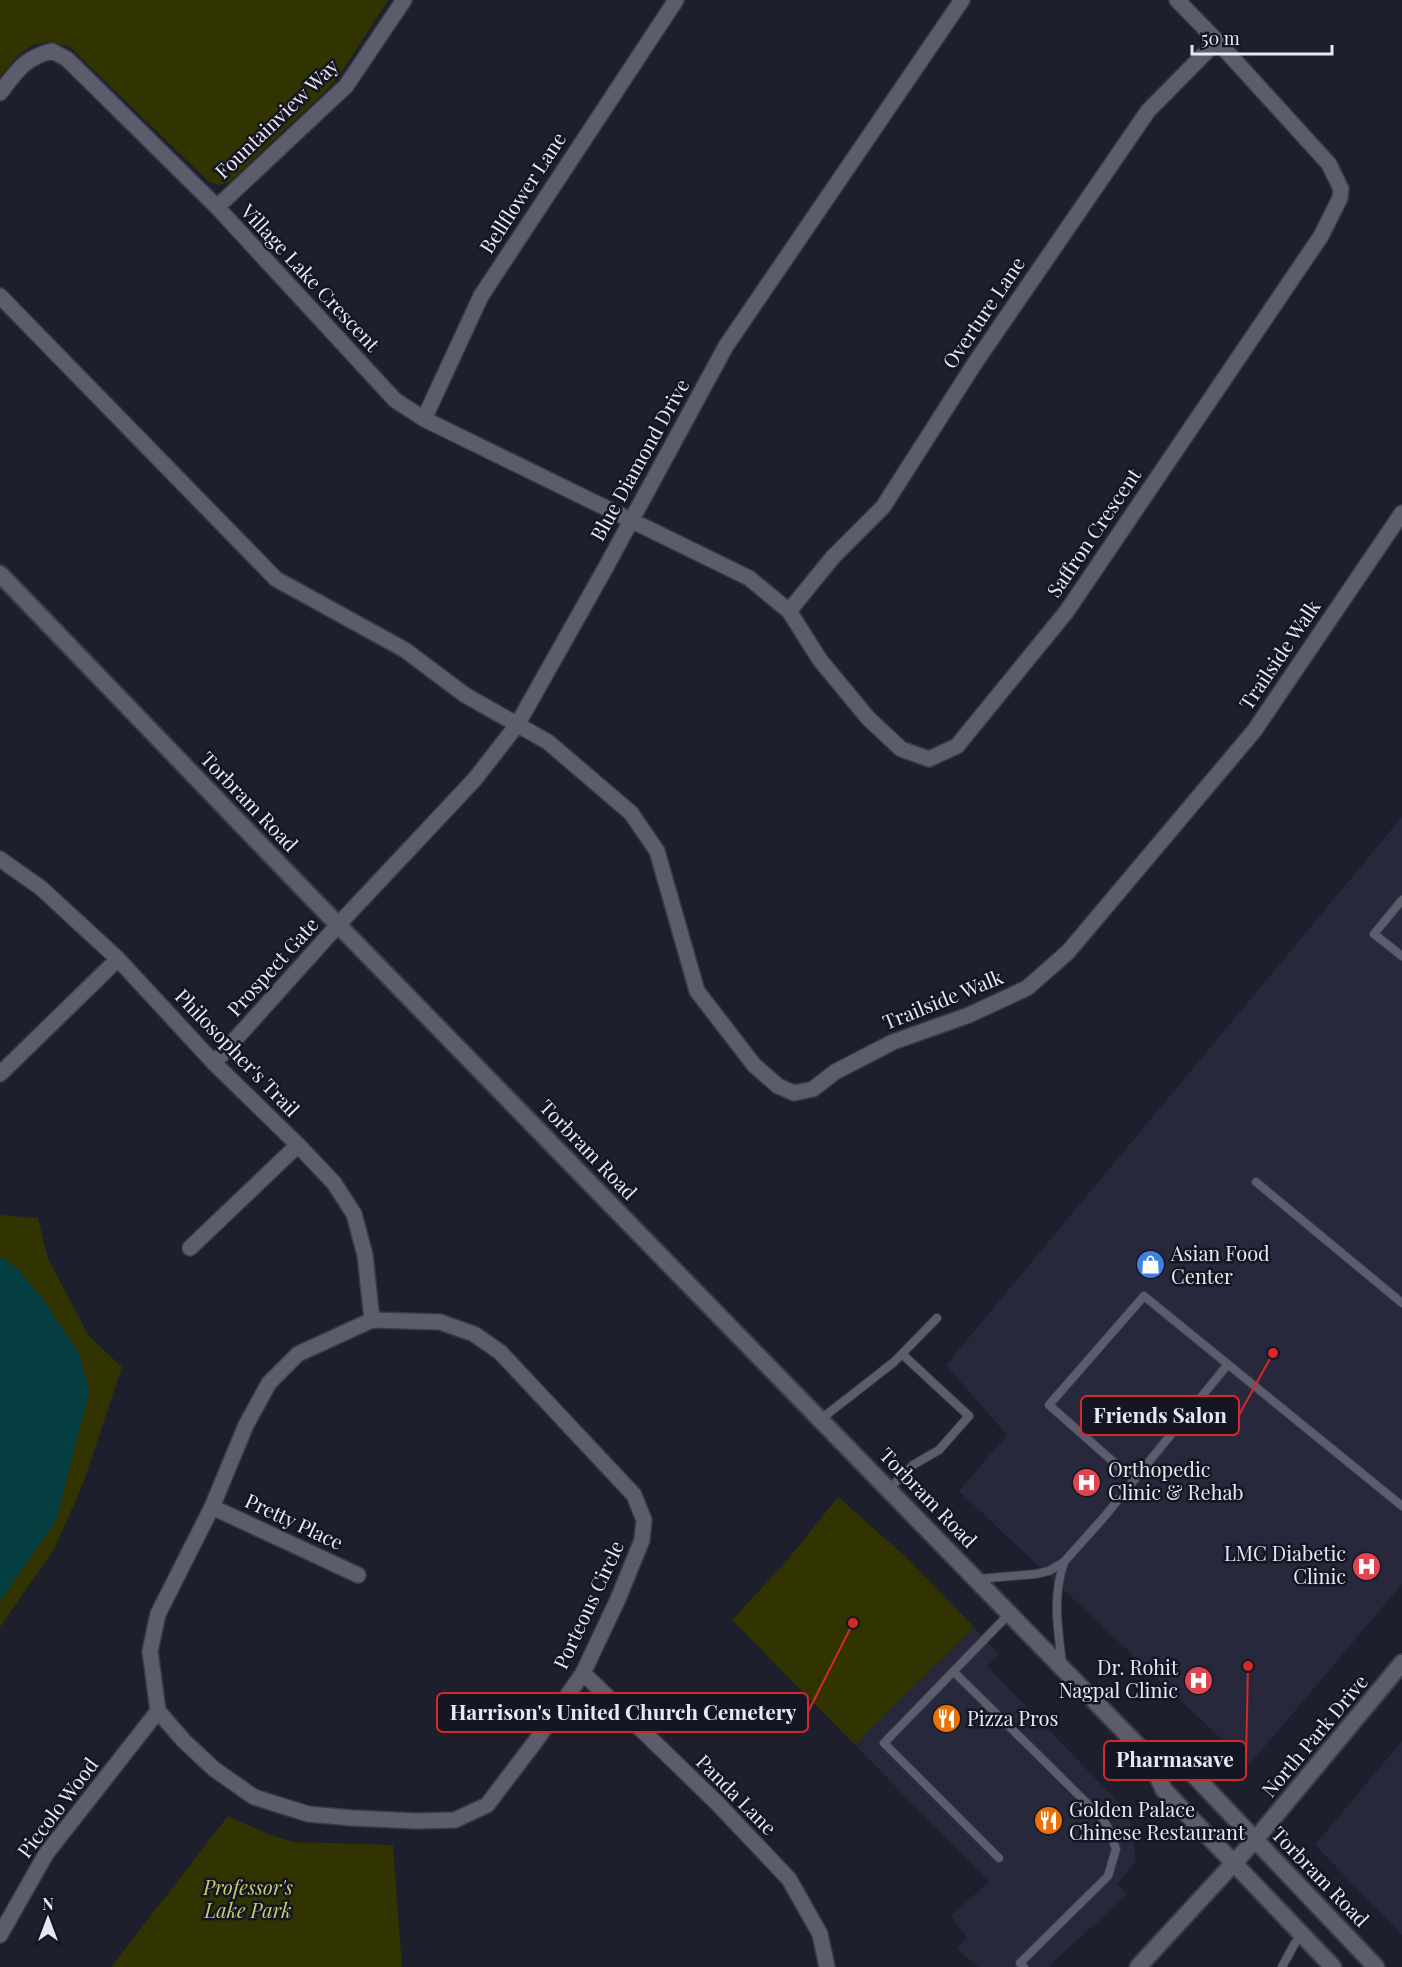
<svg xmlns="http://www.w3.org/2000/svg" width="1402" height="1967" font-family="'Playfair Display',serif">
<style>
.built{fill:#27283b}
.green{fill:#313301}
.water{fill:#043e41}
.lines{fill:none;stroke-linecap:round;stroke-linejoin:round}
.service-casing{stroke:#393a45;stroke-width:10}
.minor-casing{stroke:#393a45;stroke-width:18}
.secondary-casing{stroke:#393a45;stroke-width:20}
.service{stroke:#5b5d6d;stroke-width:8}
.minor{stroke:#5b5d6d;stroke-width:15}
.secondary{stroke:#5b5d6d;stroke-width:16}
.labels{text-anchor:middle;stroke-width:5;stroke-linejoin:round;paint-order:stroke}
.street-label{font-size:20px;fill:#e7e8f2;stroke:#151623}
.poi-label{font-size:20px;fill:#e7e8f2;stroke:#151623;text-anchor:start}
.park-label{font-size:20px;font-style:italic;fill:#c6cd6c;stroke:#151623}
.leader{fill:none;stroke:#d62828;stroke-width:2}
.callout-dot{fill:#d62828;stroke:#151623;stroke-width:2}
.callout{fill:#151623;stroke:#d62828;stroke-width:2}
.callout-label{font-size:21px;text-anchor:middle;font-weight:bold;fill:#e7e8f2}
</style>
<rect width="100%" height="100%" fill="#1e1f2c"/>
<path class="built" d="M 1402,817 L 1402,1584 L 1249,1765 L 959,1491 L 1007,1435 L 946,1365 Z
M 974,1627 L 999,1655 L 987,1666 L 1129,1813 L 1136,1861 L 1117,1884 L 1128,1894 L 1050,1965 L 1051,1967 L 978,1967 L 957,1949 L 967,1937 L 950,1916 L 989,1882 L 855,1745 Z
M 1402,1741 L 1402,1935 L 1315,1845 Z"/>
<path class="green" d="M 0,0 L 388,0 L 343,70 L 328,89 L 229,182 L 219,185 L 209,182 L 70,47 C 34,34 21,51 0,77 Z
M 0,1215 L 38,1218 L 48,1259 L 89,1336 L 122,1367 L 83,1484 L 54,1549 L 0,1627 L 0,1601 L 56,1520 L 89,1392 L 79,1353 L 42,1298 L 17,1268 L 0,1256 Z
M 838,1497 L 906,1557 L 974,1627 L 855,1745 L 732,1620 L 789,1558 Z
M 228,1816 L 270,1835 L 294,1842 L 393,1845 L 402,1967 L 111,1967 Z"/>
<path class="water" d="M 0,1256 L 17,1268 L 42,1298 L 79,1353 L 89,1392 L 56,1520 L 0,1601 Z"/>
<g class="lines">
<defs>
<path id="service" d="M 1402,900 L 1374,934 L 1402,956
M 1256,1182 L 1402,1303
M 821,1419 L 894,1362 L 937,1318
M 1134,1480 L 1049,1405 L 1144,1296 L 1402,1506
M 889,1489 L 913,1465 L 939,1450 L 969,1416 L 902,1354
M 978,1579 L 1036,1574 L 1049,1571 L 1064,1562 L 1105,1516 L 1228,1364
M 1062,1664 C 1058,1628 1052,1598 1064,1562
M 954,1672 L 1103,1819 L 1111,1834 L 1116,1849 L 1108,1876 L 1020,1963 L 1024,1967
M 999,1858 L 884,1743 L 1010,1613
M 1282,1967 L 1295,1943 L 1302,1936"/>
<path id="minor" d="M 0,93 C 17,71 24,58 52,51 L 67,59 L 217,207 L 395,400 L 424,419 L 749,578 L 789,611 L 820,660 L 868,718 L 901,749 L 929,759 L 957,746 L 1067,611 L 1321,236 L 1340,198 L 1341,189 L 1329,164 L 1217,41 L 1177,0
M 217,207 L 346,86 L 404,0
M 0,296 L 276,579 L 405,650 L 465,695 L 548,742 L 631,813 L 657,851 L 697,991 L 754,1065 L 778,1086 L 794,1093 L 813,1089 L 835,1072 L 893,1042 L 969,1015 L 1027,988 L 1068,952 L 1254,731 L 1402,513
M 424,419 L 481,296 L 676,0
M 789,611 L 833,557 L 883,507 L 975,363 L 1148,111 L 1217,41
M 0,859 L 41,888 L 118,959 L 214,1063 L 298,1145 L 334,1183 L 354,1214 L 365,1255 L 372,1320
M 214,1063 L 338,925 L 475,779 L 517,725 L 606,567 L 726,346 L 962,0
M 0,1074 L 118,959
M 190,1248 L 298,1145
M 372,1320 L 440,1322 L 474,1334 L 500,1352 L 634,1495 L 644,1520 L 642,1540 L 618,1599 L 583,1673 L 535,1742 L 487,1805 L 455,1820 L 416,1821 L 352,1818 L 308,1814 L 254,1797 L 214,1769 L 184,1741 L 158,1711 L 150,1651 L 158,1614 L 212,1507 L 246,1425 L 269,1383 L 298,1354 Z
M 212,1507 L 358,1575
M 583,1673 L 717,1803 L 789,1879 L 820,1934 L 827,1967
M 0,1935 L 46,1854 L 158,1711"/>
<path id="secondary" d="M 0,574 L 311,897 L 1148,1756 L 1164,1790 L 1333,1967
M 1148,1756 L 1189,1770 L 1376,1967
M 1138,1967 L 1255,1840 L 1402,1663"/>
</defs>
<use href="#service" class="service-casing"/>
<use href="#minor" class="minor-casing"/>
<use href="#secondary" class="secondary-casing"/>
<use href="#service" class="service"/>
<use href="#minor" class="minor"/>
<use href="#secondary" class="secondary"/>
</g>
<defs>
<symbol id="shop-disc" viewBox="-11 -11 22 22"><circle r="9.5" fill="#3f7fe0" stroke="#151623"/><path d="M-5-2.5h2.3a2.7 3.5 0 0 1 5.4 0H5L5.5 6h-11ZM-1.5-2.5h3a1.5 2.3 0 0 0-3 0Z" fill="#fff"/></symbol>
<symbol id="hospital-disc" viewBox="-11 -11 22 22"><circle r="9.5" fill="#e0444e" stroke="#151623"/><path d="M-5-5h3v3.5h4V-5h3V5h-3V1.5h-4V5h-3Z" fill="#fff"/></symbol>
<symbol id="restaurant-disc" viewBox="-11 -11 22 22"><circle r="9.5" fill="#e8710a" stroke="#151623"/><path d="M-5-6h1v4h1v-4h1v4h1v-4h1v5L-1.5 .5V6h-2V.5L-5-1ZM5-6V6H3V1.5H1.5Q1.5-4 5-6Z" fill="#fff"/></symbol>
</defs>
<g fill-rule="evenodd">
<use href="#shop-disc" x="1134" y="1248" width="33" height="33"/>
<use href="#hospital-disc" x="1070" y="1466" width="33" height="33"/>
<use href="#hospital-disc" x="1350" y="1550" width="33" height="33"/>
<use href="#hospital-disc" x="1182" y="1664" width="33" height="33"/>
<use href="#restaurant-disc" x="930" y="1702" width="33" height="33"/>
<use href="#restaurant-disc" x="1032" y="1804" width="33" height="33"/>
</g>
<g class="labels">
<g class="street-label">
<text transform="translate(277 119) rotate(-44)" y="7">Fountainview Way</text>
<text transform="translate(523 193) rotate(-57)" y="7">Bellflower Lane</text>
<text transform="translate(310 278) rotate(47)" y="7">Village Lake Crescent</text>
<text transform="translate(984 313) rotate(-56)" y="7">Overture Lane</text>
<text transform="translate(640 460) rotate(-61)" y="7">Blue Diamond Drive</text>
<text transform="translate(1094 533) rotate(-56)" y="7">Saffron Crescent</text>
<text transform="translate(1280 655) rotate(-56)" y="7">Trailside Walk</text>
<text transform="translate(249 802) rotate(46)" y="7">Torbram Road</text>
<text transform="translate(273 967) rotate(-48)" y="7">Prospect Gate</text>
<text transform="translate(943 1000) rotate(-22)" y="7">Trailside Walk</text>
<text transform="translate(237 1053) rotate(46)" y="7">Philosopher's Trail</text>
<text transform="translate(588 1150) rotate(46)" y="7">Torbram Road</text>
<text transform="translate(928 1498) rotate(46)" y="7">Torbram Road</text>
<text transform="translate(294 1522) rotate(25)" y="7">Pretty Place</text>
<text transform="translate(589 1605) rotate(-65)" y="7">Porteous Circle</text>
<text transform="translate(1315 1736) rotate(-50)" y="7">North Park Drive</text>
<text transform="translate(736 1795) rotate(45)" y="7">Panda Lane</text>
<text transform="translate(58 1808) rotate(-53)" y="7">Piccolo Wood</text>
<text transform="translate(1320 1877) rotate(46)" y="7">Torbram Road</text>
</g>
<g class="poi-label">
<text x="1171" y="1261">Asian Food<tspan x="1171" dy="23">Center</tspan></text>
<text x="1108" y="1477">Orthopedic<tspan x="1108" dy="23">Clinic &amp; Rehab</tspan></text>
<text x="1346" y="1561" text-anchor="end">LMC Diabetic<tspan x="1346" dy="23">Clinic</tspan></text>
<text x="1178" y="1675" text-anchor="end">Dr. Rohit<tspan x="1178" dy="23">Nagpal Clinic</tspan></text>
<text x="967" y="1726">Pizza Pros</text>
<text x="1069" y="1817">Golden Palace<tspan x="1069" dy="23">Chinese Restaurant</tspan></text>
</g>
<g class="park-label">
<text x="248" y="1895">Professor's<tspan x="248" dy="23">Lake Park</tspan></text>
</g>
</g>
<path class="leader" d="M1273 1353L1239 1415M853 1623L808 1712M1248 1666L1246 1760"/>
<g class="callout-dot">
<circle cx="1273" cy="1353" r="6"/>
<circle cx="853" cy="1623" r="6"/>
<circle cx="1248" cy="1666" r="6"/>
</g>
<g class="callout">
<rect x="1081" y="1396" width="158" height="39" rx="6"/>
<rect x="437" y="1693" width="371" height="39" rx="6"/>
<rect x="1104" y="1741" width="142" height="39" rx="6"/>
</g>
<g class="callout-label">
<text x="1160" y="1423">Friends Salon</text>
<text x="623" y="1720">Harrison's United Church Cemetery</text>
<text x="1175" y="1767">Pharmasave</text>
</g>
<g transform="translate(48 1919)" stroke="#151623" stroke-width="4.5" paint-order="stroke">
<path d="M0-4.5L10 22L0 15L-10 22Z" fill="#e7e8f2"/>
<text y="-9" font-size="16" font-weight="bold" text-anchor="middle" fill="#e7e8f2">N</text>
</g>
<path d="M1192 45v9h140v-9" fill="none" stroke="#e7e8f2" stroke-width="3"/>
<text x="1201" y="45" font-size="18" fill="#e7e8f2" stroke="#151623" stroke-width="4.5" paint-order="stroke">50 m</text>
</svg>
